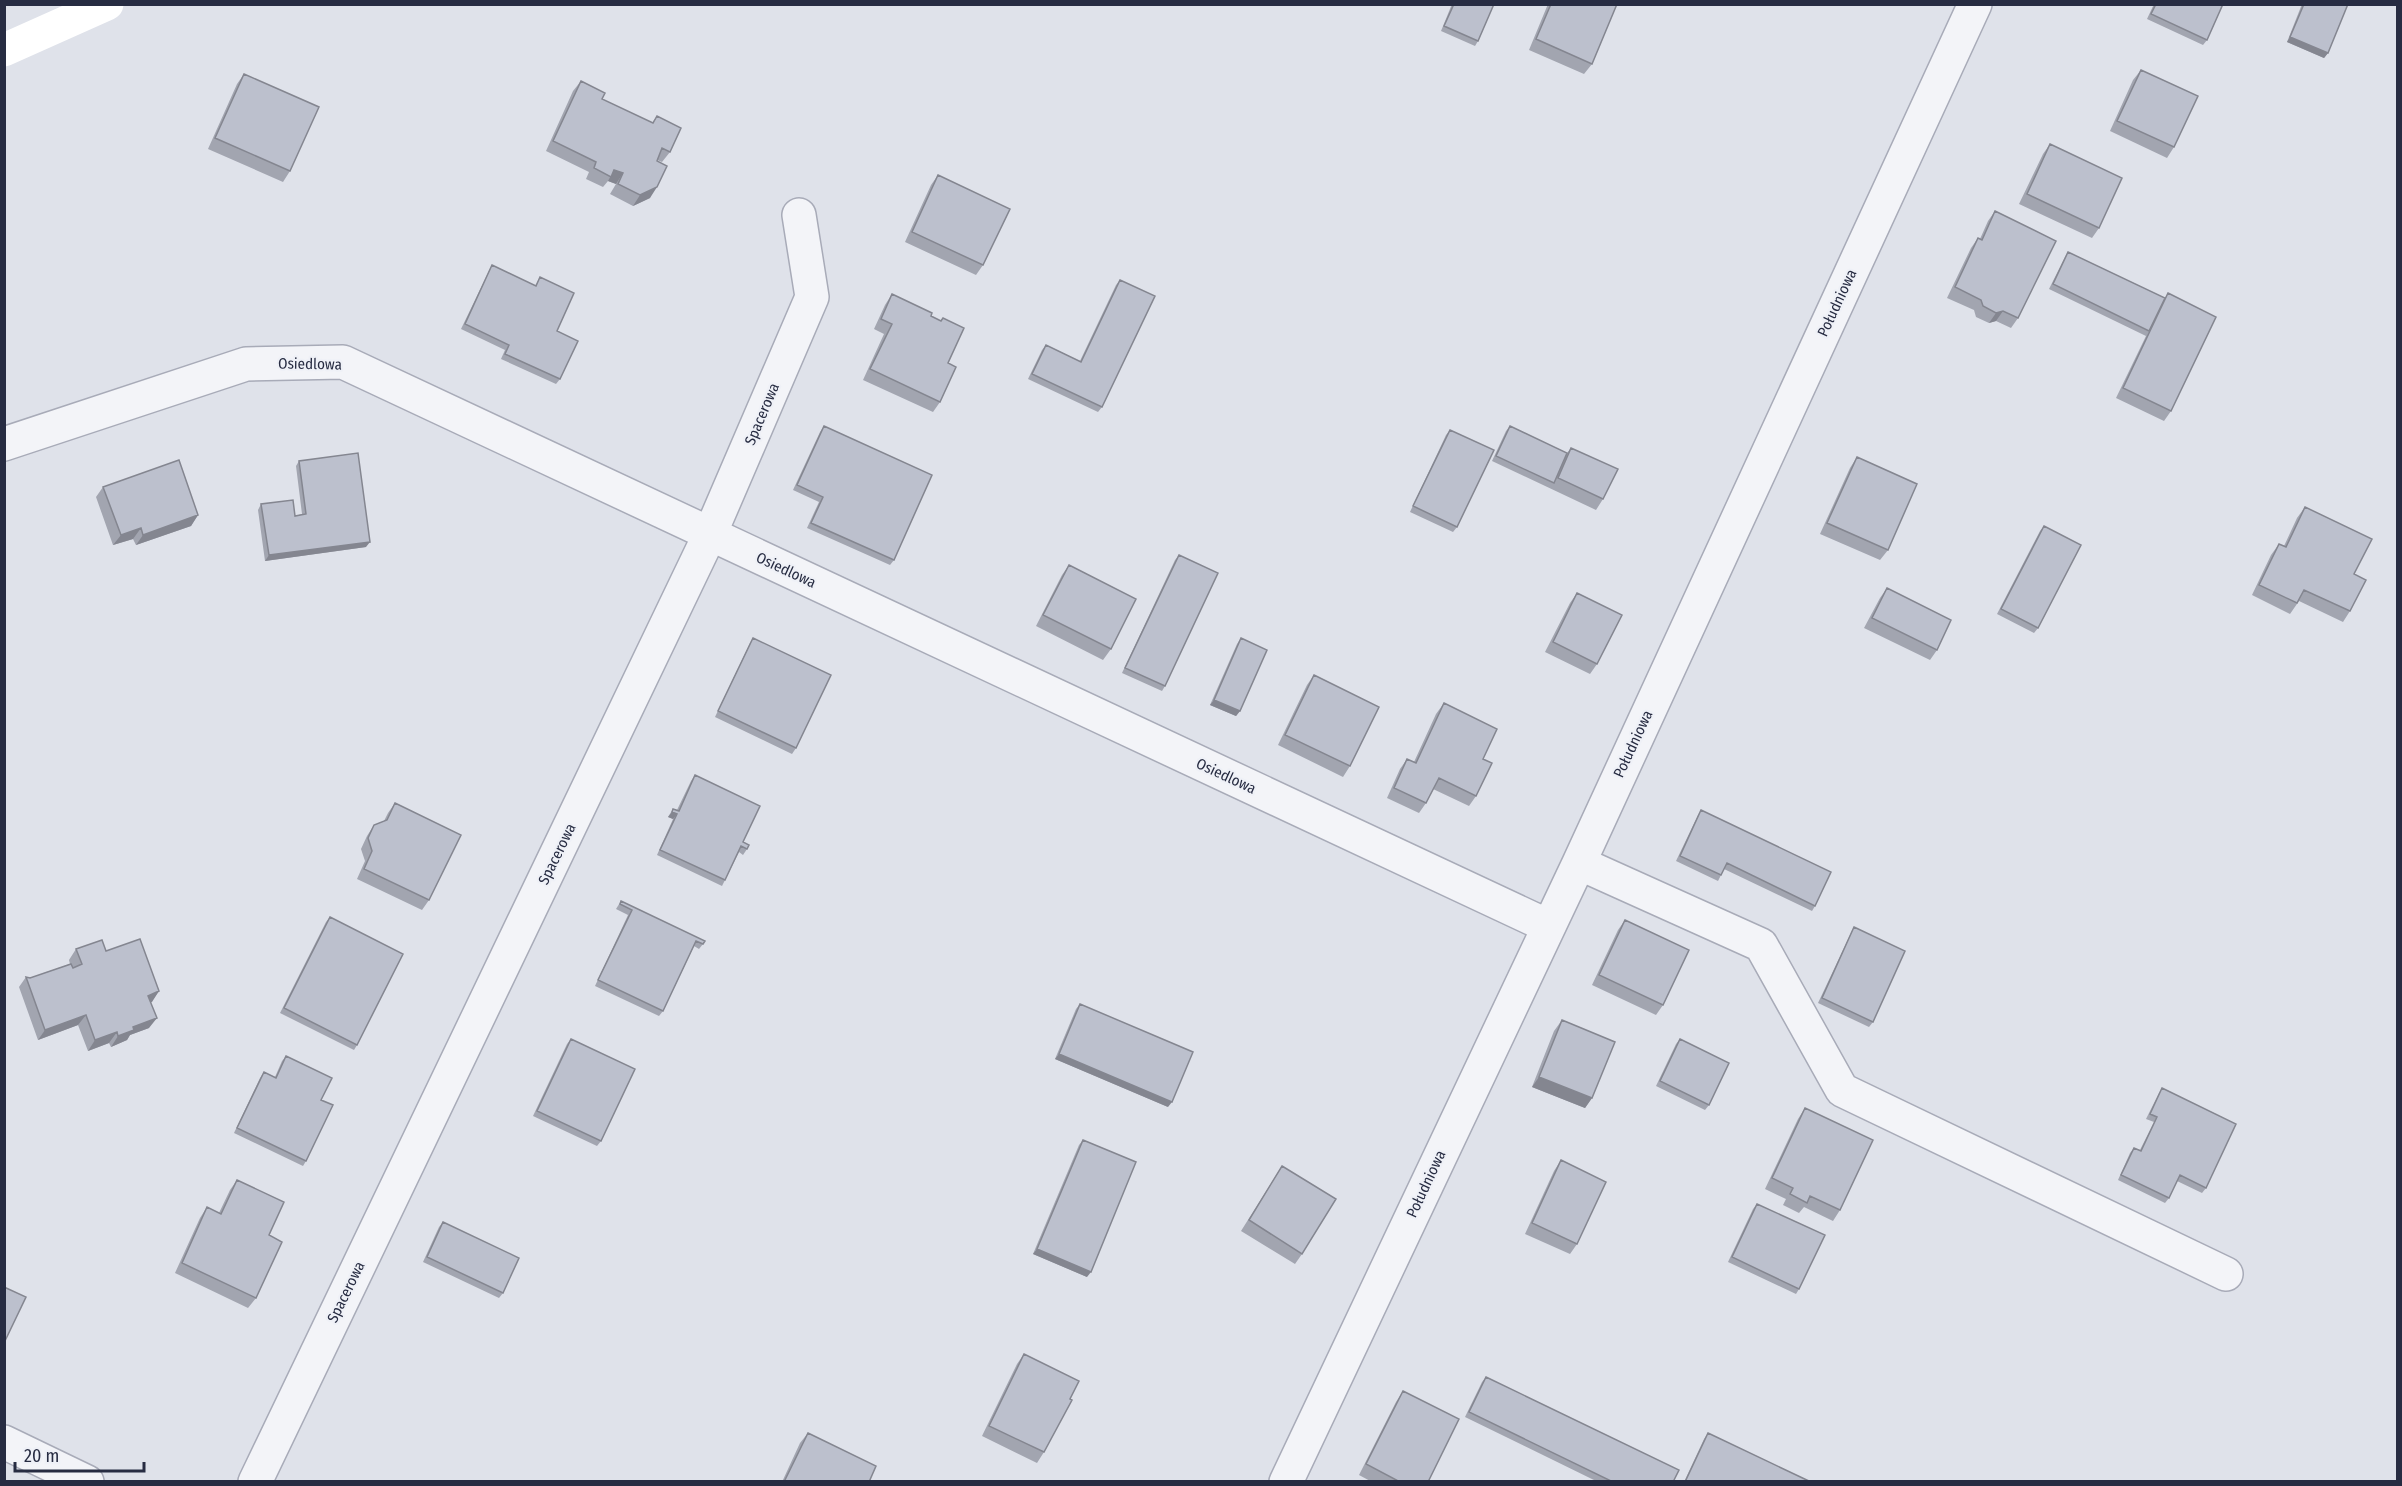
<svg xmlns="http://www.w3.org/2000/svg" width="2402" height="1486" font-family="'Fira Sans Condensed',sans-serif">
<style>
.lines{fill:none;stroke-linecap:round;stroke-linejoin:round}
.street-casing{stroke:#a8abb8;stroke-width:36}
.street{stroke:#f3f4f8;stroke-width:33}
.secondary{stroke:#fff;stroke-width:33}
.wall{fill:#a2a5b0}
.shaded-wall{fill:#848690}
.building{fill:#bcc0cd;stroke:#848690;stroke-width:1.5}
.labels{text-anchor:middle;stroke-width:4.5;stroke-linejoin:round;paint-order:stroke}
.street-label{font-size:15px;fill:#272c42;stroke:#eff1f7}
</style>
<rect width="100%" height="100%" fill="#dfe2ea"/>
<g class="lines">
<defs>
<path id="street" d="M 4,444 L 246,364 L 343,362 L 1548,926
M 1579,863 L 1761,945 L 1842,1090 L 2226,1274
M 4,1442 L 87,1482
M 255,1482 L 710,534 L 812,297 L 799,215
M 1286,1482 L 1579,863 L 1975,4"/>
</defs>
<use href="#street" class="street-casing"/>
<use href="#street" class="street"/>
<path class="secondary" d="M 4,50 L 107,4"/>
</g>
<path class="wall" d="M 1452,4 L 1494,4 L 1478,41 L 1475,46 L 1441,31 Z
M 1548,4 L 1617,4 L 1592,64 L 1584,74 L 1529,50 Z
M 2154,4 L 2223,4 L 2207,40 L 2203,45 L 2147,19 Z
M 2302,4 L 2348,4 L 2328,53 L 2324,58 L 2287,42 Z
M 2141,70 L 2174,147 L 2167,158 L 2110,131 L 2133,80 Z
M 244,74 L 290,171 L 283,182 L 208,149 L 237,84 Z
M 581,81 L 602,99 L 652,123 L 657,116 L 670,152 L 662,162 L 657,160 L 650,198 L 633,206 L 610,194 L 616,184 L 608,181 L 603,187 L 586,179 L 589,172 L 546,151 L 573,91 Z
M 2050,144 L 2099,228 L 2092,238 L 2019,204 L 2043,154 Z
M 938,175 L 983,265 L 976,275 L 905,242 L 931,185 Z
M 1995,211 L 2018,318 L 2011,328 L 1996,321 L 1989,323 L 1976,317 L 1974,310 L 1947,298 L 1971,248 L 1978,238 L 1980,239 L 1988,221 Z
M 2068,252 L 2165,298 L 2168,293 L 2171,411 L 2164,421 L 2116,398 L 2146,336 L 2049,289 L 2065,257 Z
M 492,265 L 535,286 L 540,277 L 557,331 L 560,379 L 556,384 L 501,359 L 505,350 L 461,329 L 489,271 Z
M 1120,280 L 1102,407 L 1098,412 L 1028,379 L 1042,350 L 1046,345 L 1080,361 L 1116,285 Z
M 892,294 L 940,321 L 943,318 L 948,363 L 940,402 L 933,412 L 863,380 L 884,334 L 874,329 L 885,305 Z
M 824,426 L 894,560 L 890,565 L 807,528 L 819,502 L 793,490 L 820,432 Z
M 1510,426 L 1567,453 L 1571,448 L 1603,499 L 1596,510 L 1492,461 L 1506,431 Z
M 1450,430 L 1457,527 L 1453,532 L 1410,512 L 1446,435 Z
M 1857,457 L 1888,550 L 1880,560 L 1820,534 L 1850,468 Z
M 299,461 L 366,547 L 265,561 L 258,510 L 261,504 L 295,516 L 302,514 L 296,466 Z
M 103,487 L 198,515 L 191,526 L 136,545 L 133,539 L 113,545 L 96,497 Z
M 2305,507 L 2354,574 L 2350,611 L 2343,622 L 2299,601 L 2290,614 L 2252,595 L 2271,555 L 2279,544 L 2284,546 L 2297,518 Z
M 2044,526 L 2038,628 L 2034,633 L 1997,614 L 2040,531 Z
M 1179,555 L 1165,686 L 1162,691 L 1122,673 L 1175,560 Z
M 1069,565 L 1111,649 L 1103,660 L 1036,626 L 1062,575 Z
M 1887,588 L 1937,650 L 1930,660 L 1864,628 L 1880,598 Z
M 1577,593 L 1597,664 L 1590,674 L 1545,652 L 1570,603 Z
M 753,638 L 796,748 L 792,754 L 715,717 L 750,643 Z
M 1241,638 L 1240,711 L 1236,716 L 1210,705 L 1237,644 Z
M 1314,675 L 1350,766 L 1343,777 L 1278,745 L 1307,685 Z
M 1444,703 L 1483,759 L 1476,796 L 1469,806 L 1433,789 L 1426,803 L 1419,813 L 1387,798 L 1400,769 L 1407,759 L 1414,762 L 1436,714 Z
M 695,775 L 743,842 L 747,849 L 743,855 L 739,852 L 722,886 L 657,855 L 673,819 L 668,817 L 673,809 L 677,810 L 691,781 Z
M 395,803 L 429,900 L 422,910 L 357,879 L 365,861 L 361,849 L 367,836 L 374,825 L 384,821 L 388,813 Z
M 1701,810 L 1815,906 L 1812,911 L 1724,869 L 1718,881 L 1676,861 L 1698,815 Z
M 621,901 L 703,944 L 699,949 L 694,946 L 663,1011 L 659,1016 L 595,986 L 628,915 L 616,909 Z
M 330,917 L 357,1045 L 354,1050 L 280,1013 L 326,922 Z
M 1625,920 L 1663,1005 L 1656,1015 L 1592,985 L 1618,930 Z
M 1854,927 L 1873,1022 L 1869,1027 L 1818,1003 L 1851,933 Z
M 76,949 L 106,951 L 159,991 L 151,1002 L 149,1028 L 130,1035 L 127,1040 L 111,1047 L 109,1043 L 88,1051 L 78,1025 L 38,1040 L 19,987 L 26,977 L 30,978 L 70,964 L 69,960 Z
M 1080,1004 L 1168,1107 L 1055,1059 L 1076,1009 Z
M 1562,1020 L 1592,1098 L 1585,1108 L 1532,1087 L 1554,1031 Z
M 571,1039 L 601,1141 L 597,1146 L 533,1116 L 567,1044 Z
M 1680,1039 L 1709,1105 L 1705,1110 L 1656,1086 L 1676,1044 Z
M 286,1056 L 321,1100 L 306,1161 L 303,1166 L 234,1133 L 260,1078 L 264,1072 L 275,1077 L 282,1061 Z
M 2162,1088 L 2206,1188 L 2202,1193 L 2177,1181 L 2169,1198 L 2165,1203 L 2118,1180 L 2130,1153 L 2134,1148 L 2140,1150 L 2154,1122 L 2146,1119 L 2159,1093 Z
M 1805,1108 L 1840,1210 L 1833,1221 L 1804,1207 L 1799,1213 L 1783,1205 L 1786,1199 L 1765,1189 L 1798,1119 Z
M 1083,1140 L 1087,1277 L 1033,1254 L 1079,1145 Z
M 1561,1160 L 1577,1244 L 1570,1254 L 1525,1234 L 1554,1171 Z
M 1282,1166 L 1302,1254 L 1295,1264 L 1241,1231 Z
M 237,1180 L 269,1235 L 256,1298 L 248,1308 L 175,1273 L 200,1218 L 207,1207 L 219,1213 L 230,1190 Z
M 1757,1204 L 1799,1289 L 1796,1294 L 1728,1262 L 1753,1209 Z
M 443,1222 L 503,1293 L 499,1298 L 423,1262 L 439,1227 Z
M 1024,1354 L 1044,1452 L 1037,1463 L 982,1436 L 1017,1364 Z
M 1486,1377 L 1673,1482 L 1598,1482 L 1465,1417 L 1482,1382 Z
M 1403,1391 L 1428,1482 L 1372,1482 L 1359,1475 L 1396,1402 Z
M 808,1433 L 869,1482 L 782,1482 L 800,1443 Z
M 1708,1433 L 1811,1482 L 1684,1482 L 1704,1439 Z"/>
<path class="shaded-wall" d="M 2290,37 L 2328,53 L 2324,58 L 2287,42 Z
M 614,170 L 623,173 L 616,184 L 608,181 Z
M 657,187 L 650,198 L 633,206 L 640,195 Z
M 2003,311 L 1996,321 L 1989,323 L 1996,313 Z
M 198,515 L 191,526 L 136,545 L 143,535 Z
M 141,528 L 133,539 L 113,545 L 121,535 Z
M 370,542 L 366,547 L 265,561 L 269,555 Z
M 1214,700 L 1240,711 L 1236,716 L 1210,705 Z
M 672,812 L 677,814 L 673,819 L 668,817 Z
M 159,991 L 152,1002 L 141,1006 L 148,996 Z
M 86,1015 L 78,1025 L 38,1040 L 45,1030 Z
M 157,1018 L 149,1028 L 130,1035 L 127,1040 L 111,1047 L 118,1036 L 133,1027 Z
M 117,1032 L 109,1043 L 88,1051 L 95,1040 Z
M 1059,1054 L 1172,1102 L 1168,1107 L 1055,1059 Z
M 1539,1077 L 1592,1098 L 1585,1108 L 1532,1087 Z
M 1037,1249 L 1091,1272 L 1087,1277 L 1033,1254 Z"/>
<path class="building" d="M 1454,4 L 1494,4 L 1478,41 L 1444,26 Z
M 1551,4 L 1617,4 L 1592,64 L 1536,39 Z
M 2156,4 L 2223,4 L 2207,40 L 2151,14 Z
M 2304,4 L 2348,4 L 2328,53 L 2290,37 Z
M 2141,70 L 2198,96 L 2174,147 L 2117,121 Z
M 244,74 L 319,107 L 290,171 L 215,138 Z
M 581,81 L 605,93 L 602,99 L 653,123 L 657,116 L 681,128 L 670,152 L 662,148 L 657,161 L 667,166 L 657,187 L 640,195 L 618,184 L 623,173 L 614,170 L 611,177 L 594,168 L 596,162 L 553,141 Z
M 2050,144 L 2122,178 L 2099,228 L 2027,194 Z
M 938,175 L 1010,209 L 983,265 L 912,232 Z
M 1995,211 L 2056,241 L 2018,318 L 2003,311 L 1996,313 L 1983,306 L 1981,300 L 1955,287 L 1978,238 L 1982,240 Z
M 2068,252 L 2165,298 L 2149,331 L 2053,284 Z
M 492,265 L 536,286 L 540,277 L 574,293 L 557,331 L 578,341 L 560,379 L 505,354 L 509,345 L 465,324 Z
M 1120,280 L 1155,296 L 1102,407 L 1032,374 L 1046,345 L 1081,362 Z
M 2168,293 L 2216,317 L 2171,411 L 2123,388 Z
M 892,294 L 932,313 L 931,316 L 941,321 L 943,318 L 964,328 L 948,363 L 956,367 L 940,402 L 870,369 L 892,324 L 881,319 Z
M 824,426 L 932,475 L 894,560 L 811,523 L 823,497 L 797,485 Z
M 1510,426 L 1567,453 L 1554,483 L 1496,456 Z
M 1450,430 L 1494,450 L 1457,527 L 1413,506 Z
M 1571,448 L 1618,469 L 1603,499 L 1558,478 Z
M 358,453 L 370,542 L 269,555 L 261,504 L 293,500 L 295,516 L 306,514 L 299,461 Z
M 1857,457 L 1917,484 L 1888,550 L 1827,523 Z
M 179,460 L 198,515 L 143,535 L 141,528 L 121,535 L 103,487 Z
M 2305,507 L 2372,539 L 2354,574 L 2366,580 L 2350,611 L 2304,590 L 2297,603 L 2259,585 L 2279,544 L 2286,547 Z
M 2044,526 L 2081,545 L 2038,628 L 2001,609 Z
M 1179,555 L 1218,573 L 1165,686 L 1125,668 Z
M 1069,565 L 1136,599 L 1111,649 L 1043,615 Z
M 1887,588 L 1951,620 L 1937,650 L 1872,618 Z
M 1577,593 L 1622,615 L 1597,664 L 1553,642 Z
M 753,638 L 831,675 L 796,748 L 718,711 Z
M 1241,638 L 1267,650 L 1240,711 L 1214,700 Z
M 1314,675 L 1379,707 L 1350,766 L 1285,735 Z
M 1444,703 L 1497,729 L 1483,759 L 1492,763 L 1476,796 L 1439,778 L 1426,803 L 1394,788 L 1407,759 L 1416,763 Z
M 695,775 L 760,806 L 743,842 L 749,845 L 747,849 L 741,846 L 725,880 L 660,850 L 677,814 L 672,812 L 673,809 L 679,811 Z
M 395,803 L 461,835 L 429,900 L 364,869 L 372,851 L 368,838 L 374,825 L 387,820 Z
M 1701,810 L 1831,872 L 1815,906 L 1727,863 L 1721,875 L 1680,856 Z
M 621,901 L 705,941 L 703,944 L 696,941 L 663,1011 L 598,980 L 632,910 L 620,904 Z
M 330,917 L 403,954 L 357,1045 L 284,1008 Z
M 1625,920 L 1689,950 L 1663,1005 L 1599,975 Z
M 1854,927 L 1905,951 L 1873,1022 L 1822,998 Z
M 140,939 L 159,991 L 148,996 L 157,1018 L 133,1027 L 134,1030 L 118,1036 L 117,1032 L 95,1040 L 86,1015 L 45,1030 L 26,977 L 30,978 L 71,964 L 73,968 L 82,964 L 76,949 L 102,940 L 106,951 Z
M 1080,1004 L 1193,1052 L 1172,1102 L 1059,1054 Z
M 1562,1020 L 1615,1042 L 1592,1098 L 1539,1077 Z
M 571,1039 L 635,1069 L 601,1141 L 537,1111 Z
M 1680,1039 L 1729,1063 L 1709,1105 L 1660,1081 Z
M 286,1056 L 332,1078 L 321,1100 L 333,1105 L 306,1161 L 237,1128 L 264,1072 L 276,1078 Z
M 2162,1088 L 2236,1124 L 2206,1188 L 2180,1175 L 2169,1198 L 2121,1175 L 2134,1148 L 2141,1151 L 2157,1117 L 2150,1114 Z
M 1805,1108 L 1873,1140 L 1840,1210 L 1810,1196 L 1807,1203 L 1790,1194 L 1793,1188 L 1772,1178 Z
M 1083,1140 L 1136,1162 L 1091,1272 L 1037,1249 Z
M 1561,1160 L 1606,1182 L 1577,1244 L 1532,1223 Z
M 1282,1166 L 1336,1199 L 1302,1254 L 1249,1220 Z
M 237,1180 L 284,1202 L 269,1235 L 282,1242 L 256,1298 L 182,1263 L 207,1207 L 221,1214 Z
M 1757,1204 L 1825,1235 L 1799,1289 L 1732,1257 Z
M 443,1222 L 519,1258 L 503,1293 L 427,1257 Z
M 4,1287 L 26,1297 L 4,1343 Z
M 1024,1354 L 1079,1381 L 1070,1399 L 1072,1400 L 1044,1452 L 989,1426 Z
M 1486,1377 L 1679,1470 L 1673,1482 L 1613,1482 L 1469,1412 Z
M 1403,1391 L 1459,1419 L 1428,1482 L 1400,1482 L 1366,1464 Z
M 808,1433 L 876,1466 L 869,1482 L 784,1482 Z
M 1708,1433 L 1811,1482 L 1685,1482 Z"/>
<g class="labels">
<g class="street-label">
<text transform="translate(1837 303) rotate(-65)" y="5">Południowa</text>
<text transform="translate(310 364) rotate(1)" y="5">Osiedlowa</text>
<text transform="translate(762 414) rotate(-67)" y="5">Spacerowa</text>
<text transform="translate(786 570) rotate(25)" y="5">Osiedlowa</text>
<text transform="translate(1633 744) rotate(-65)" y="5">Południowa</text>
<text transform="translate(1226 776) rotate(25)" y="5">Osiedlowa</text>
<text transform="translate(557 854) rotate(-64)" y="5">Spacerowa</text>
<text transform="translate(1426 1184) rotate(-65)" y="5">Południowa</text>
<text transform="translate(346 1292) rotate(-64)" y="5">Spacerowa</text>
</g>
</g>
<rect width="2402" height="1486" fill="none" stroke="#272c42" stroke-width="12"/>
<path d="M15 1462v9h129v-9" fill="none" stroke="#272c42" stroke-width="3"/>
<text x="24" y="1462" font-size="18" fill="#272c42" stroke="#eff1f7" stroke-width="4.5" paint-order="stroke">20 m</text>
</svg>
